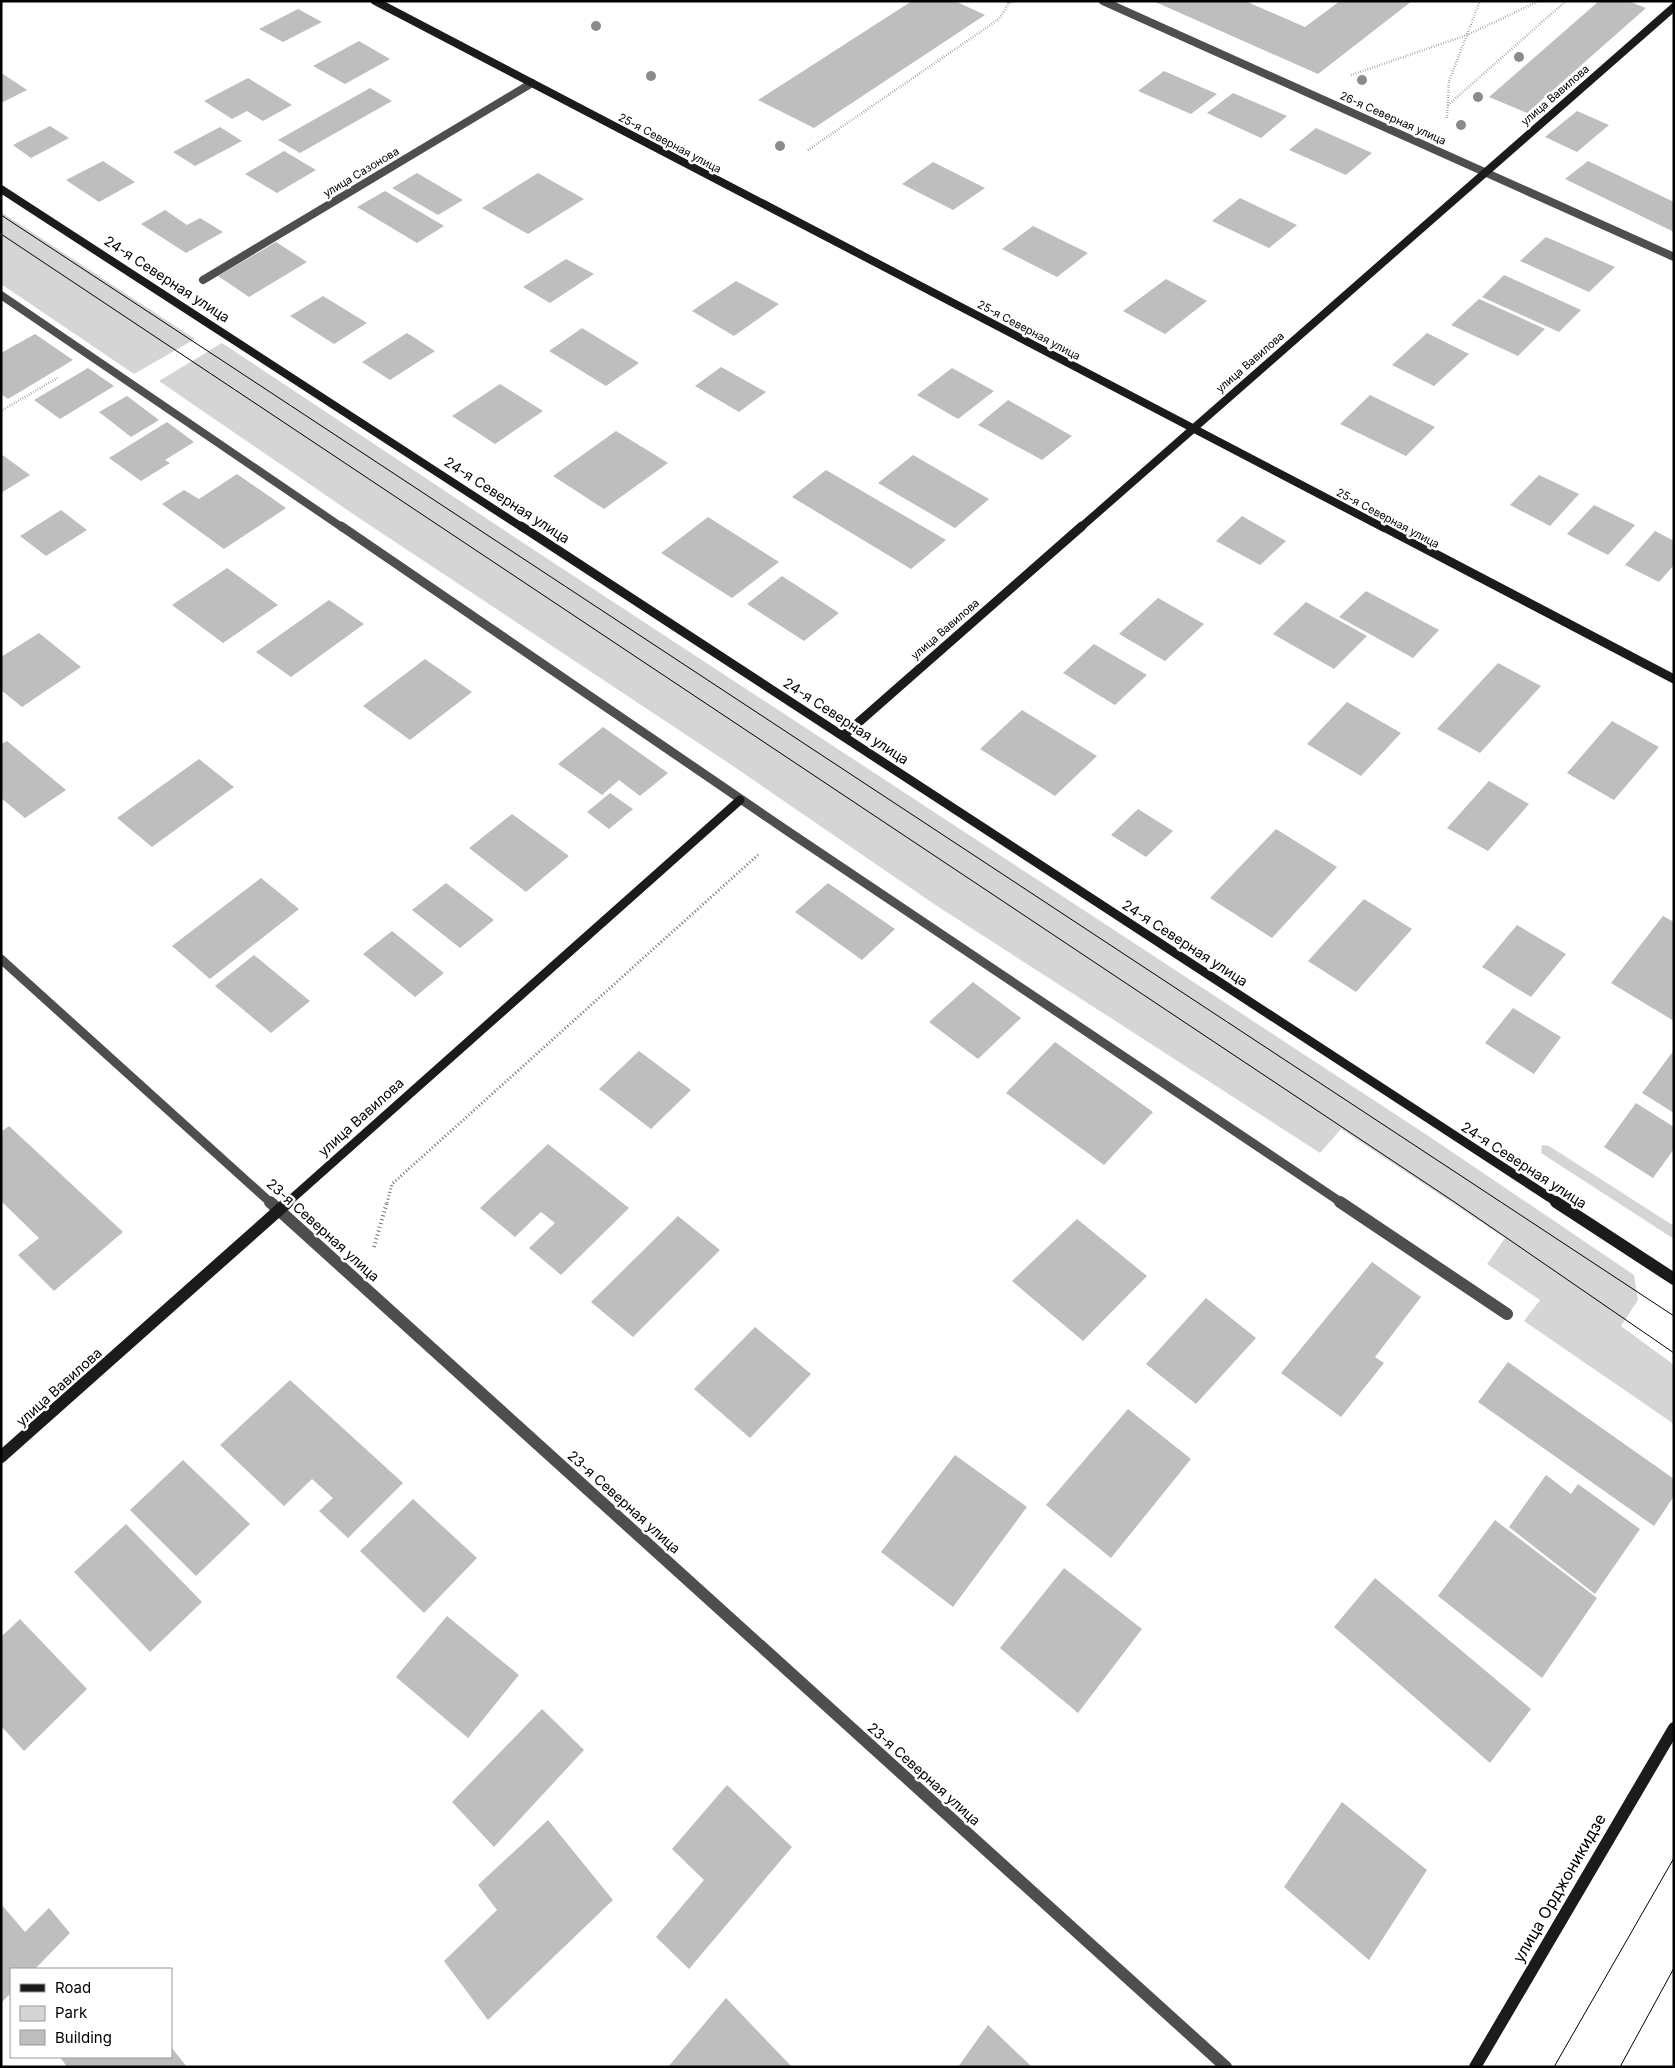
<svg xmlns="http://www.w3.org/2000/svg" width="1675" height="2068" font-family="Inter,sans-serif">
<style>
.green{fill:#d5d5d5}
.building{fill:#bebebe}
.lines{fill:none;stroke-linecap:round;stroke-linejoin:round}
.path-far2{stroke:#707070;stroke-width:2.5;stroke-dasharray:0.5 2;stroke-linecap:butt}
.path-far1{stroke:#707070;stroke-width:3;stroke-dasharray:1 2.5;stroke-linecap:butt}
.path{stroke:#707070;stroke-width:4;stroke-dasharray:1 3;stroke-linecap:butt}
.street-far2{stroke:#4e4e4e;stroke-width:8}
.street-far1{stroke:#4e4e4e;stroke-width:9}
.street{stroke:#4e4e4e;stroke-width:12}
.secondary-far2{stroke:#1b1b1b;stroke-width:8}
.secondary-far1{stroke:#1b1b1b;stroke-width:9}
.secondary{stroke:#1b1b1b;stroke-width:12}
.tram{stroke:#000;stroke-width:1}
.tree{fill:#8b8b8b}
.labels{text-anchor:middle;stroke-width:5;stroke-linejoin:round;paint-order:stroke}
.far-street-label{font-size:11px;fill:#000;stroke:#fff}
.street-label{font-size:14px;fill:#000;stroke:#fff}
.near-street-label{font-size:16px;fill:#000;stroke:#fff}
</style>
<rect width="100%" height="100%" fill="#fff"/>
<path class="green" d="M 1,212 L 195,339 L 134,374 L 1,284 Z
M 222,343 L 531,548 L 1427,1135 L 1634,1275 L 1638,1300 L 1621,1326 L 1674,1365 L 1674,1424 L 1524,1321 L 1540,1300 L 1487,1264 L 1505,1238 L 1341,1129 L 1320,1153 L 934,904 L 730,764 L 359,518 L 159,381 Z
M 1542,1145 L 1549,1146 L 1674,1226 L 1674,1239 L 1541,1153 Z"/>
<path class="building" d="M 912,1 L 955,1 L 985,15 L 814,128 L 758,100 Z
M 1153,1 L 1245,1 L 1305,27 L 1340,1 L 1412,1 L 1318,74 Z
M 1599,1 L 1628,1 L 1646,8 L 1527,113 L 1489,97 Z
M 298,9 L 322,22 L 283,42 L 259,29 Z
M 359,41 L 390,59 L 345,84 L 313,66 Z
M 1164,71 L 1217,94 L 1191,114 L 1138,91 Z
M 3,74 L 27,90 L 1,103 L 1,75 Z
M 248,78 L 292,105 L 263,121 L 247,111 L 232,119 L 204,101 Z
M 370,88 L 392,101 L 300,153 L 278,140 Z
M 1233,93 L 1287,116 L 1261,138 L 1207,113 Z
M 1577,111 L 1609,125 L 1577,152 L 1545,137 Z
M 50,126 L 69,138 L 31,158 L 13,145 Z
M 220,127 L 242,141 L 195,166 L 173,152 Z
M 1316,128 L 1372,153 L 1346,175 L 1289,150 Z
M 284,151 L 316,170 L 277,193 L 245,174 Z
M 103,161 L 135,182 L 99,202 L 66,180 Z
M 1588,161 L 1674,202 L 1674,232 L 1565,179 Z
M 933,162 L 985,188 L 953,210 L 902,184 Z
M 417,173 L 463,200 L 438,215 L 392,188 Z
M 538,173 L 584,199 L 528,234 L 482,208 Z
M 385,191 L 444,226 L 417,243 L 357,207 Z
M 1240,198 L 1297,225 L 1269,248 L 1212,221 Z
M 165,210 L 187,225 L 200,218 L 223,232 L 186,253 L 141,224 Z
M 1033,226 L 1088,253 L 1057,277 L 1002,249 Z
M 1546,237 L 1615,267 L 1589,292 L 1520,261 Z
M 276,242 L 307,262 L 249,297 L 218,276 Z
M 566,259 L 594,274 L 550,303 L 523,287 Z
M 1504,275 L 1581,310 L 1559,332 L 1482,297 Z
M 1166,279 L 1207,301 L 1165,334 L 1123,311 Z
M 736,281 L 779,304 L 734,336 L 692,311 Z
M 323,296 L 367,323 L 334,344 L 290,316 Z
M 1479,299 L 1545,329 L 1518,356 L 1451,325 Z
M 582,328 L 639,363 L 606,386 L 549,351 Z
M 407,333 L 435,351 L 390,380 L 362,362 Z
M 1427,333 L 1469,354 L 1434,386 L 1392,365 Z
M 35,334 L 73,360 L 8,399 L 1,394 L 1,353 Z
M 721,367 L 766,392 L 739,412 L 695,386 Z
M 88,368 L 114,386 L 60,419 L 34,400 Z
M 952,368 L 994,391 L 958,419 L 917,395 Z
M 500,384 L 543,411 L 495,444 L 452,416 Z
M 1370,395 L 1435,427 L 1406,456 L 1340,424 Z
M 127,396 L 159,420 L 131,437 L 99,412 Z
M 1008,400 L 1072,436 L 1042,460 L 978,425 Z
M 167,422 L 194,442 L 165,460 L 170,463 L 141,481 L 109,458 Z
M 616,431 L 668,463 L 604,509 L 553,476 Z
M 1,454 L 30,475 L 1,493 Z
M 913,455 L 989,499 L 955,528 L 878,483 Z
M 826,470 L 946,540 L 911,569 L 792,497 Z
M 237,474 L 286,508 L 224,549 L 162,504 L 184,490 L 199,499 Z
M 1539,475 L 1579,494 L 1550,526 L 1510,505 Z
M 1594,505 L 1635,525 L 1608,555 L 1567,534 Z
M 61,510 L 87,530 L 46,556 L 20,536 Z
M 1242,516 L 1286,541 L 1260,565 L 1216,541 Z
M 708,517 L 779,562 L 732,598 L 661,553 Z
M 1655,531 L 1674,541 L 1674,565 L 1659,582 L 1625,565 Z
M 227,568 L 278,605 L 223,643 L 172,605 Z
M 782,576 L 839,613 L 804,641 L 747,604 Z
M 1366,591 L 1439,630 L 1413,658 L 1339,617 Z
M 1158,598 L 1204,624 L 1165,661 L 1119,634 Z
M 329,600 L 364,624 L 291,677 L 256,652 Z
M 1306,602 L 1367,636 L 1334,669 L 1273,634 Z
M 39,633 L 81,667 L 22,707 L 1,690 L 1,657 Z
M 1094,644 L 1147,675 L 1115,705 L 1063,673 Z
M 425,659 L 472,692 L 410,740 L 363,706 Z
M 1498,663 L 1541,686 L 1480,753 L 1437,729 Z
M 1347,702 L 1401,733 L 1361,776 L 1307,744 Z
M 1022,710 L 1097,756 L 1055,796 L 980,749 Z
M 1612,721 L 1659,747 L 1614,800 L 1567,773 Z
M 603,727 L 668,773 L 640,796 L 619,780 L 602,795 L 558,764 Z
M 7,741 L 66,790 L 25,818 L 1,798 L 1,744 Z
M 199,759 L 234,787 L 152,847 L 117,818 Z
M 1489,781 L 1529,804 L 1488,851 L 1447,828 Z
M 610,793 L 633,809 L 609,829 L 587,812 Z
M 1138,809 L 1173,831 L 1146,857 L 1111,835 Z
M 512,814 L 569,856 L 526,892 L 469,848 Z
M 1276,829 L 1337,867 L 1272,938 L 1210,898 Z
M 261,878 L 299,909 L 210,979 L 172,946 Z
M 446,883 L 494,920 L 460,948 L 412,910 Z
M 828,883 L 895,929 L 862,960 L 795,912 Z
M 1364,899 L 1412,929 L 1356,992 L 1308,961 Z
M 1663,916 L 1674,922 L 1674,1021 L 1611,983 Z
M 1517,925 L 1566,954 L 1531,997 L 1482,967 Z
M 392,931 L 444,973 L 415,997 L 363,954 Z
M 254,955 L 310,1001 L 271,1033 L 215,986 Z
M 973,982 L 1021,1018 L 978,1059 L 929,1022 Z
M 1513,1008 L 1561,1037 L 1534,1074 L 1485,1043 Z
M 1055,1042 L 1153,1112 L 1104,1165 L 1006,1093 Z
M 1674,1050 L 1674,1113 L 1642,1093 Z
M 639,1051 L 691,1090 L 651,1129 L 599,1089 Z
M 1636,1103 L 1674,1127 L 1674,1149 L 1653,1178 L 1604,1147 Z
M 9,1126 L 123,1232 L 54,1291 L 18,1255 L 39,1238 L 1,1201 L 1,1132 Z
M 548,1144 L 629,1208 L 561,1275 L 529,1248 L 555,1223 L 541,1212 L 515,1237 L 480,1208 Z
M 678,1216 L 720,1250 L 633,1337 L 591,1302 Z
M 1077,1219 L 1147,1276 L 1083,1341 L 1012,1281 Z
M 1372,1262 L 1421,1297 L 1375,1357 L 1384,1363 L 1341,1417 L 1281,1373 Z
M 1206,1298 L 1256,1338 L 1196,1404 L 1146,1364 Z
M 755,1327 L 811,1374 L 750,1438 L 694,1389 Z
M 1508,1362 L 1674,1479 L 1674,1496 L 1654,1526 L 1478,1402 Z
M 290,1380 L 403,1483 L 348,1538 L 319,1511 L 333,1498 L 312,1479 L 284,1506 L 220,1445 Z
M 1128,1409 L 1191,1459 L 1111,1558 L 1046,1505 Z
M 955,1455 L 1027,1507 L 953,1607 L 881,1552 Z
M 183,1460 L 250,1524 L 196,1576 L 130,1510 Z
M 1546,1475 L 1571,1494 L 1578,1484 L 1640,1529 L 1595,1594 L 1509,1527 Z
M 413,1499 L 477,1558 L 424,1613 L 360,1551 Z
M 1495,1520 L 1597,1598 L 1542,1678 L 1438,1596 Z
M 126,1524 L 202,1602 L 150,1652 L 74,1572 Z
M 1064,1568 L 1142,1629 L 1078,1713 L 1000,1648 Z
M 1375,1578 L 1531,1709 L 1490,1763 L 1334,1627 Z
M 447,1616 L 519,1675 L 468,1738 L 396,1677 Z
M 20,1619 L 87,1689 L 24,1751 L 1,1726 L 1,1637 Z
M 542,1709 L 584,1750 L 494,1847 L 452,1802 Z
M 727,1785 L 792,1847 L 689,1969 L 656,1937 L 704,1880 L 672,1849 Z
M 1342,1802 L 1427,1870 L 1369,1960 L 1284,1887 Z
M 548,1820 L 613,1900 L 488,2020 L 444,1961 L 497,1910 L 478,1885 Z
M 1,1904 L 25,1932 L 49,1908 L 70,1933 L 35,1969 L 11,1969 L 11,1993 L 1,2003 Z
M 726,1998 L 792,2067 L 668,2067 Z
M 988,2025 L 1032,2067 L 958,2067 Z
M 171,2047 L 187,2067 L 67,2067 L 60,2057 L 171,2057 Z"/>
<g class="lines">
<path class="path-far2" d="M 1005,1 L 1009,3 L 1017,1
M 1351,75 L 1467,35 L 1539,1
M 1448,105 L 1566,1
M 1447,118 L 1449,81 L 1480,1
M 808,150 L 999,19 L 1009,3
M 1,411 L 59,377"/>
<path class="path-far1" d="M 387,1203 L 392,1184 L 759,854"/>
<path class="path" d="M 374,1247 L 387,1202"/>
<path class="street-far2" d="M 1103,1 L 1674,257
M 203,280 L 532,83
M 1,295 L 343,528"/>
<path class="street-far1" d="M 341,526 L 786,830 L 1342,1203
M 1,959 L 271,1203"/>
<path class="street" d="M 270,1202 L 1226,2067
M 1340,1202 L 1507,1314"/>
<path class="secondary-far2" d="M 375,1 L 1384,528
M 1,189 L 523,528
M 1080,528 L 1674,7"/>
<path class="secondary-far1" d="M 521,526 L 1558,1203
M 1382,526 L 1674,679
M 843,736 L 1082,526
M 287,1203 L 740,800"/>
<path class="secondary" d="M 1556,1202 L 1674,1279
M 1,1457 L 288,1202
M 1475,2067 L 1674,1728"/>
<path class="tram" d="M 1,215 L 1674,1316
M 1,234 L 1453,1201 L 1674,1353
M 1554,2067 L 1674,1858
M 1620,2067 L 1674,1968"/>
</g>
<g class="tree">
<circle cx="596" cy="26" r="5"/>
<circle cx="1519" cy="57" r="5"/>
<circle cx="651" cy="76" r="5"/>
<circle cx="1362" cy="80" r="5"/>
<circle cx="1478" cy="97" r="5"/>
<circle cx="1461" cy="125" r="5"/>
<circle cx="780" cy="146" r="5"/>
</g>
<g class="labels">
<g class="far-street-label">
<text transform="translate(1555 95) rotate(-41)" y="4">улица Вавилова</text>
<text transform="translate(1393 118) rotate(24)" y="4">26-я Северная улица</text>
<text transform="translate(670 143) rotate(28)" y="4">25-я Северная улица</text>
<text transform="translate(361 172) rotate(-31)" y="4">улица Сазонова</text>
<text transform="translate(1029 330) rotate(28)" y="4">25-я Северная улица</text>
<text transform="translate(1250 362) rotate(-41)" y="4">улица Вавилова</text>
<text transform="translate(1388 518) rotate(28)" y="4">25-я Северная улица</text>
<text transform="translate(945 629) rotate(-41)" y="4">улица Вавилова</text>
</g>
<g class="street-label">
<text transform="translate(167 279) rotate(33)" y="5">24-я Северная улица</text>
<text transform="translate(507 500) rotate(33)" y="5">24-я Северная улица</text>
<text transform="translate(846 721) rotate(33)" y="5">24-я Северная улица</text>
<text transform="translate(1185 943) rotate(33)" y="5">24-я Северная улица</text>
<text transform="translate(361 1117) rotate(-42)" y="5">улица Вавилова</text>
<text transform="translate(1524 1165) rotate(33)" y="5">24-я Северная улица</text>
<text transform="translate(323 1230) rotate(42)" y="5">23-я Северная улица</text>
<text transform="translate(59 1387) rotate(-42)" y="5">улица Вавилова</text>
<text transform="translate(624 1502) rotate(42)" y="5">23-я Северная улица</text>
<text transform="translate(924 1774) rotate(42)" y="5">23-я Северная улица</text>
</g>
<g class="near-street-label">
<text transform="translate(1559 1888) rotate(-60)" y="6">улица Орджоникидзе</text>
</g>
</g>
<rect width="1675" height="2068" fill="none" stroke="#000000" stroke-width="5"/>
<rect x="10" y="1968" width="162" height="90" fill="#ffffff" stroke="#999999"/>
<rect x="20" y="1984" width="25" height="8" fill="#1b1b1b" stroke="#999999"/>
<text x="55" y="1993" font-size="15" fill="#000000">Road</text>
<rect x="20" y="2006" width="25" height="15" fill="#d5d5d5" stroke="#999999"/>
<text x="55" y="2018" font-size="15" fill="#000000">Park</text>
<rect x="20" y="2030" width="25" height="15" fill="#bebebe" stroke="#999999"/>
<text x="55" y="2043" font-size="15" fill="#000000">Building</text>
</svg>
